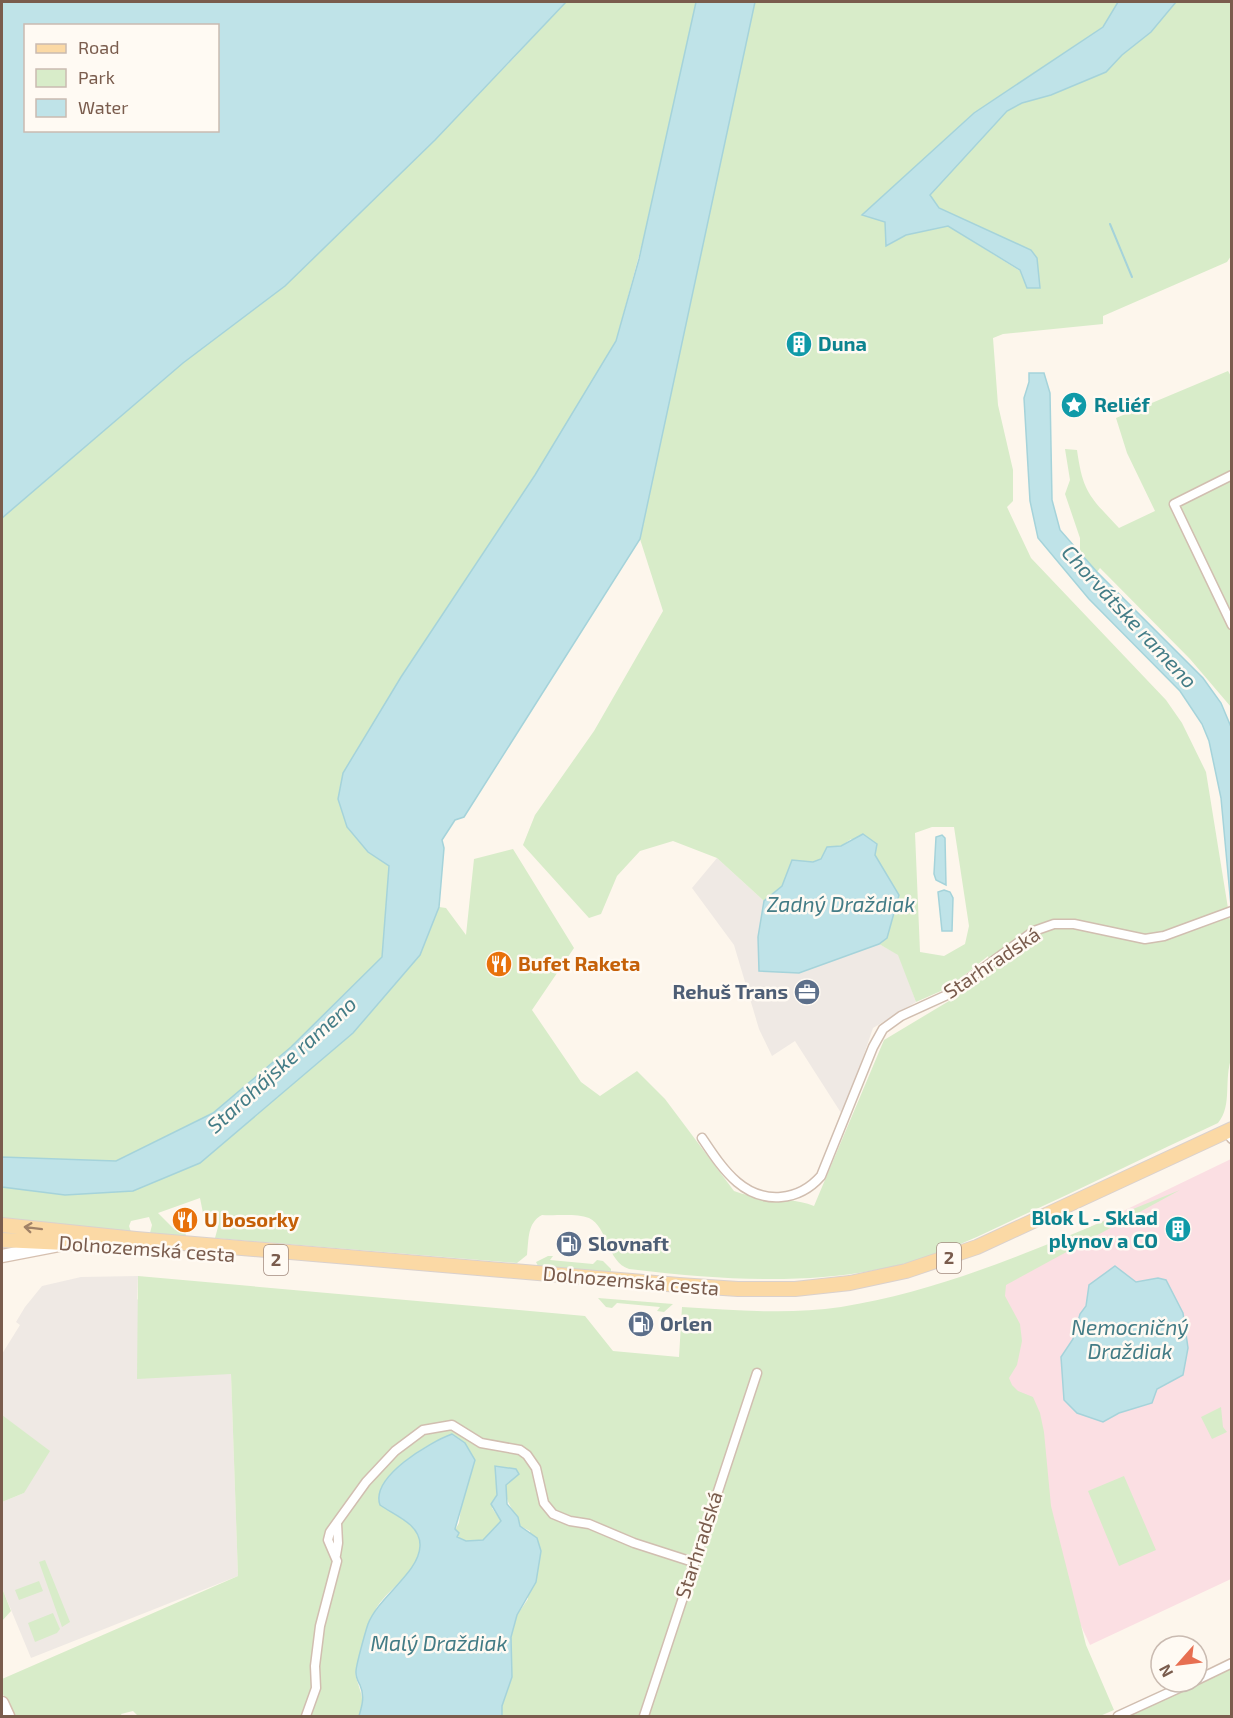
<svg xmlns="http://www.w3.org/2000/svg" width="1233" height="1718" font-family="'Exo 2',sans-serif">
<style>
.industrial{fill:#efe9e4}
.medical{fill:#fbdfe3}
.green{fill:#d8ecc9;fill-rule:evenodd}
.water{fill:#bfe3e8;stroke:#a5d3da;stroke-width:1.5;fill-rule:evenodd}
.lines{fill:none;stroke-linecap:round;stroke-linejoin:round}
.stream{stroke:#a5d3da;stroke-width:2}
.street-casing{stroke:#d1beb0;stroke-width:11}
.secondary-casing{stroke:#d6c0b0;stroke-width:15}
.primary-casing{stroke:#dad1cd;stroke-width:16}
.street{stroke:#fff;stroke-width:8}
.secondary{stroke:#fff;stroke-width:12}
.primary{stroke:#fbd9a5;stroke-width:14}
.oneway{stroke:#a18267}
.labels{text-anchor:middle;stroke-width:5;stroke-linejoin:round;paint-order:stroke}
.shield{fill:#fffaf3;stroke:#a28b7f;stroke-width:1.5}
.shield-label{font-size:18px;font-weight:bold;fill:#7a5c4d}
.culture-label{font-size:20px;font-weight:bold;fill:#0d838f;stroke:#fffaf3;text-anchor:start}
.street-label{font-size:20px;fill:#7a5c4d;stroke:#fffaf3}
.food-label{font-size:20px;font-weight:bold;fill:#c56008;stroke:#fffaf3;text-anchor:start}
.service-label{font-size:20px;font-weight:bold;fill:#4e5e75;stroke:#fffaf3;text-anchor:start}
.water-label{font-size:21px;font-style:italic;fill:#437c86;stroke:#fffaf3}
</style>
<rect width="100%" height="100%" fill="#fdf6ec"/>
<path class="industrial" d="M 717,858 L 764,901 L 758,937 L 799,973 L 879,944 L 899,955 L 916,1002 L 873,1028 L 843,1116 L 795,1041 L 772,1056 L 759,1029 L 734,945 L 692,888 Z
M 138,1276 L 137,1299 L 231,1373 L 238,1576 L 31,1658 L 2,1588 L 2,1502 L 24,1493 L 2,1421 L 2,1354 L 20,1325 L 16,1322 L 25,1307 L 42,1286 L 81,1277 Z"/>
<path class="medical" d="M 1231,1159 L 1231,1579 L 1090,1645 L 935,1314 L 939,1300 Z"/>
<path class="green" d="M 566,2 L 696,2 L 645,233 L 616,341 L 535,475 L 401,677 L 368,852 L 389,866 L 382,957 L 291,1047 L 213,1113 L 116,1161 L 2,1157 L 2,518 L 183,363 L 285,286 L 511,61 Z
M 755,2 L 1118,2 L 1103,27 L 974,113 L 863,215 L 885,222 L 887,246 L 906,235 L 948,226 L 1020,271 L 1027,288 L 1040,288 L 972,225 L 939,208 L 929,195 L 1007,111 L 1022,103 L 1051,95 L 1106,72 L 1122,55 L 1151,32 L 1176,2 L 1231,2 L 1231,256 L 1227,262 L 1103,316 L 1103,324 L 1003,334 L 993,338 L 998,405 L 1013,470 L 1013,501 L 1007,507 L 1031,558 L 1166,700 L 1182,723 L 1206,772 L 1232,933 L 1232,1056 C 1223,1080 1233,1105 1218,1123 C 1151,1154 1085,1187 1017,1218 C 975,1238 932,1259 886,1268 C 801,1286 714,1279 629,1269 C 607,1262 608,1227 589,1218 C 576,1213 555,1216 542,1215 C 527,1223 529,1239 527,1255 L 517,1263 L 215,1238 L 218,1227 L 215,1221 L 205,1223 L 200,1198 L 158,1213 L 175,1230 L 185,1230 L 186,1236 L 150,1233 L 152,1225 L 149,1217 L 131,1221 L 129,1226 L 131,1232 L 2,1221 L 2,1187 L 65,1195 L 200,1163 L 353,1033 L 420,955 L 439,907 L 446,908 L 466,935 L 474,859 L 513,849 L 574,948 L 532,1010 L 581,1082 L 600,1096 L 637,1071 L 665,1099 L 734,1191 C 760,1201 789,1196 814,1206 L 884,1040 L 969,989 L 992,972 L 988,956 L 950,987 L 916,1002 L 898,955 L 879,944 L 887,938 L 899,895 L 875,855 L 851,839 L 841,846 L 827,847 L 821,859 L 814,862 L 792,860 L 782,886 L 764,901 L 717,858 L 673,841 L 640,851 L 617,876 L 601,914 L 589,918 L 523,845 L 535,815 L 594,731 L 663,611 L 640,539 ZM 932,827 L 954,827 L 969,926 L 965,944 L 944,956 L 920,952 L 915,833 Z
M 1228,371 L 1232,378 L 1231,707 L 1190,659 L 1100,568 L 1097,572 L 1080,554 L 1080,538 L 1065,494 L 1070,480 L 1065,449 L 1077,450 C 1083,493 1090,497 1119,528 L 1155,511 L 1127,453 L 1116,418 Z
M 1180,1190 L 1006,1285 L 1005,1296 L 1020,1324 L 1022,1341 L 1017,1365 L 1009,1378 L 1012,1385 L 1018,1391 L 1033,1397 L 1040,1413 L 1044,1432 L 1051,1506 L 1086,1645 L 1114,1710 L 1100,1716 L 502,1716 L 502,1706 L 512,1677 L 511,1637 L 517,1615 L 528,1599 L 530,1531 L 520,1526 C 516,1510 503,1503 506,1484 L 519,1474 L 516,1469 L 495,1466 L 497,1495 L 492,1508 L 501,1521 L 483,1540 L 466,1541 L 457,1537 L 455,1530 L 459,1523 L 469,1449 L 452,1434 C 425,1444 389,1468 379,1495 C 382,1500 385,1507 390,1510 C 400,1519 419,1526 420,1543 C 422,1570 390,1586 377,1607 C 372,1616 353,1668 356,1677 C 361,1695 365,1697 359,1716 L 138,1716 L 133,1711 L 121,1714 L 122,1716 L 13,1716 L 2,1692 L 2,1679 L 238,1576 L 231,1374 L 137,1379 L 138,1276 L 585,1316 L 613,1351 L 679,1357 L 682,1307 C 735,1310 788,1315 841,1307 C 959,1288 1069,1234 1180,1190 Z
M 548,1256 L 553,1256 L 550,1260 L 593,1264 L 597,1260 L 603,1261 L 611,1269 L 611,1272 L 538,1266 L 536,1262 Z
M 598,1298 L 673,1304 L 664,1312 L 657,1311 L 660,1307 L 617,1303 L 612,1308 L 606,1307 Z
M 1221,1407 L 1223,1427 L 1227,1432 L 1212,1439 L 1201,1417 Z
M 2,1415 L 50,1451 L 24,1493 L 2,1502 Z
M 1124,1476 L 1156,1550 L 1119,1566 L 1088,1491 Z
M 45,1560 L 70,1622 L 62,1627 L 39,1562 Z
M 39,1581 L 43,1591 L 19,1600 L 15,1590 Z
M 2,1588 L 11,1611 L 2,1621 Z
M 53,1613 L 60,1629 L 57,1633 L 35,1642 L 28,1623 Z
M 1231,1668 L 1231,1716 L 1128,1716 Z"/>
<path class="water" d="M 2,2 L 566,2 L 435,140 L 285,286 L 183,363 L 2,518 ZM 26,26 L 218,26 L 218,130 L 26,130 Z
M 696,2 L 755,2 L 640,539 L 464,817 L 455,820 L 442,840 L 444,848 L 439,907 L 420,955 L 353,1033 L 200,1163 L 133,1191 L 65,1195 L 2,1187 L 2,1157 L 116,1161 L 213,1113 L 291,1047 L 382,957 L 389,866 L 368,852 L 347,827 L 338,799 L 343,773 L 401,677 L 535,475 L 616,341 L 639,259 Z
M 1118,2 L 1176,2 L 1151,32 L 1122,55 L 1106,72 L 1051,95 L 1022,103 L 1007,111 L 930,195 L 939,208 L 1031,250 L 1037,258 L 1040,288 L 1027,288 L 1020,270 L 948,226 L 906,235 L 886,246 L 885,222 L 862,215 L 974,113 L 1103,27 Z
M 1029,373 L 1044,373 L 1050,393 L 1052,500 L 1060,530 L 1097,572 L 1203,678 L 1221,703 L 1231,727 L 1231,906 L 1221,798 L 1209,741 L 1202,724 L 1180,691 L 1089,599 L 1038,538 L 1030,501 L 1024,398 L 1029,382 Z
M 863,834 L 877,844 L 875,855 L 899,895 L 887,938 L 879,944 L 799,973 L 759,971 L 758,937 L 764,901 L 782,886 L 792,860 L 813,862 L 821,859 L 827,847 L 841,846 Z
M 942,835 L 945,838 L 946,885 L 936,880 L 934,874 L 936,837 Z
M 944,890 L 950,892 L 953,898 L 952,931 L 942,931 L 938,892 Z
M 1115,1266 L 1136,1282 L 1158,1278 L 1166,1280 L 1183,1313 L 1188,1348 L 1183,1375 L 1157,1389 L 1152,1403 L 1119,1413 L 1103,1422 L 1077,1413 L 1064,1400 L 1061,1357 L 1073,1339 L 1080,1314 L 1086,1306 L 1089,1285 Z
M 452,1434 L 465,1443 L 475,1460 L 455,1529 L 459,1533 L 457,1537 L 466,1541 L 483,1540 L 501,1521 L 491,1504 L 497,1495 L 495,1466 L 516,1469 L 519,1474 L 506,1485 L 507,1504 L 518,1517 L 520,1526 L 537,1538 L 541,1551 L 536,1582 L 517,1615 L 511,1637 L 512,1677 L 502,1706 L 502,1716 L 359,1716 C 362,1706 365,1696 360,1685 C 358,1681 356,1678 356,1673 C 355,1668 366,1630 368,1624 C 379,1596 419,1573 420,1546 C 421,1524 394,1515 380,1505 C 370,1477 430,1442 452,1434 Z"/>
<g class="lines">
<path class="stream" d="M 1110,224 L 1132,277"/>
<defs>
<path id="street" d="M 1232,475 L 1174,504 L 1232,625
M 702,1138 C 712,1153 723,1170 737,1182 C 764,1205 799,1201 821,1176 L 873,1047 L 883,1029 L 901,1016 L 947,995 L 1034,931 L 1054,924 L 1074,924 L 1145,939 L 1164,936 L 1232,911
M 1231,1138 L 1232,1139
M 336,1555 L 338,1543 L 337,1523
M 1197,1680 L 1232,1663
M 306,1716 L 316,1688 L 315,1666 L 320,1626 L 337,1561 L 328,1540 L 330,1532 L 366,1482 L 395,1451 L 423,1430 L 452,1425 L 481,1443 L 520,1450 L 527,1455 L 536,1468 L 544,1503 L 553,1514 L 570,1521 L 589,1524 L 634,1543 L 693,1562
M 644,1716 L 757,1373
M 1118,1716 L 1192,1682"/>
<path id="secondary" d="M 2,1256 L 59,1245
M 2,1703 L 8,1716"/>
<path id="primary" d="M 2,1225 L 136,1239 L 679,1285 L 738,1289 L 795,1289 L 850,1283 L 906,1271 L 977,1247 L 1232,1129
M 2,1240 L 108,1245"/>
</defs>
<use href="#street" class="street-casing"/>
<use href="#secondary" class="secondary-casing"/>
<use href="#primary" class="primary-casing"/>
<use href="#street" class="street"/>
<use href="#secondary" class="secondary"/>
<use href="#primary" class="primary"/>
</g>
<defs><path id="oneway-shaft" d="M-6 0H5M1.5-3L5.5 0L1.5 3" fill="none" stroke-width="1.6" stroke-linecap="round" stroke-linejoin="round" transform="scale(1.5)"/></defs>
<use class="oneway" href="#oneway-shaft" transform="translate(33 1228) rotate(-173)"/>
<defs>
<symbol id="building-disc" viewBox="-11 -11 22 22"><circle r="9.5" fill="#0f9aa8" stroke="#fffaf3"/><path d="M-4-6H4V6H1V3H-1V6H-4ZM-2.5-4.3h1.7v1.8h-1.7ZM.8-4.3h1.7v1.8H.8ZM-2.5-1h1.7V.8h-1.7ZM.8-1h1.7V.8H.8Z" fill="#fff"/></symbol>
<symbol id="sight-disc" viewBox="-11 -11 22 22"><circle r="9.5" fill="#0f9aa8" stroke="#fffaf3"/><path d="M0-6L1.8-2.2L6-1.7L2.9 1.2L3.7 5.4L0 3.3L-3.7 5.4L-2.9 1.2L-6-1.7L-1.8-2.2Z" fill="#fff"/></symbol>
<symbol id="restaurant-disc" viewBox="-11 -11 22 22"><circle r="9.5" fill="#e8710a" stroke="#fffaf3"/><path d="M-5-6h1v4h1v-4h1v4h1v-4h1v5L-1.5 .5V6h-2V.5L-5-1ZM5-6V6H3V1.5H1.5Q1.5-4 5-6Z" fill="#fff"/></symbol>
<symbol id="office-disc" viewBox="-11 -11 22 22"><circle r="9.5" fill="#5c6f8a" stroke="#fffaf3"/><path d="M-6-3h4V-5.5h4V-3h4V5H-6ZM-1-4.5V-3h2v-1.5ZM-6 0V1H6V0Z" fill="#fff"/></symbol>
<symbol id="fuel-disc" viewBox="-11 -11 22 22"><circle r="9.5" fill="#5c6f8a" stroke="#fffaf3"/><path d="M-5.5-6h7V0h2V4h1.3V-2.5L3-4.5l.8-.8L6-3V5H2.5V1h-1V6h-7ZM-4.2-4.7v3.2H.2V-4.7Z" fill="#fff"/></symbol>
</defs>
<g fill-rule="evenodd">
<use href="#building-disc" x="784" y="329" width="30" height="30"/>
<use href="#sight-disc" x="1059" y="390" width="30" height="30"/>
<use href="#restaurant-disc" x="484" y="949" width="30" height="30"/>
<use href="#office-disc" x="792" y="977" width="30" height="30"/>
<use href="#restaurant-disc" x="170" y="1205" width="30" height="30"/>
<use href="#building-disc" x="1163" y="1214" width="30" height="30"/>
<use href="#fuel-disc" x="554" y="1229" width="30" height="30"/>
<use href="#fuel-disc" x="626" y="1309" width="30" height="30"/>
</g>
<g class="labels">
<g class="shield">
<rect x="937" y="1243" width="24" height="30" rx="4.5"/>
<rect x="264" y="1245" width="24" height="30" rx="4.5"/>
</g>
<g class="shield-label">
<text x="949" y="1264">2</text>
<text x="276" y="1266">2</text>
</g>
<g class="culture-label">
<text x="818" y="351">Duna</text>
<text x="1094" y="412">Reliéf</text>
<text x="1158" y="1225" text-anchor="end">Blok L - Sklad<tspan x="1158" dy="23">plynov a CO</tspan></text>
</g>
<g class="street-label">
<text transform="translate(992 963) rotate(-34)" y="7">Starhradská</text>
<text transform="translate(147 1249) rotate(4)" y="7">Dolnozemská cesta</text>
<text transform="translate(631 1281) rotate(5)" y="7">Dolnozemská cesta</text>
<text transform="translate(699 1545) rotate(-72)" y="7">Starhradská</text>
</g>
<g class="food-label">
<text x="518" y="971">Bufet Raketa</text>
<text x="204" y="1227">U bosorky</text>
</g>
<g class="service-label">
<text x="788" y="999" text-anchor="end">Rehuš Trans</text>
<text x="588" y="1251">Slovnaft</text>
<text x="660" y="1331">Orlen</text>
</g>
<g class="water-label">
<text transform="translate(1129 617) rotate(47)" y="7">Chorvátske rameno</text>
<text x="841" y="912">Zadný Draždiak</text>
<text transform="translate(282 1065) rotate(-42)" y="7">Starohájske rameno</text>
<text x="1130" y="1335">Nemocničný<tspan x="1130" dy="24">Draždiak</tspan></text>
<text x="439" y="1651">Malý Draždiak</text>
</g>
</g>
<rect width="1233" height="1718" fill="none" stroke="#7a5c4d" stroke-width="6"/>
<rect x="24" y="24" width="195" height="108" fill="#fffaf3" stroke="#cabbb1" stroke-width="1.5"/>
<rect x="36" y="44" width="30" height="9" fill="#fbd9a5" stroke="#cabbb1" stroke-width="1.5"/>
<text x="78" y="54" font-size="18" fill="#7a5c4d">Road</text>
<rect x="36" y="69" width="30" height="18" fill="#d8ecc9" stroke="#cabbb1" stroke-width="1.5"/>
<text x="78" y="84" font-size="18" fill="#7a5c4d">Park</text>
<rect x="36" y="99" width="30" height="18" fill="#bfe3e8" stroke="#cabbb1" stroke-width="1.5"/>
<text x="78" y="114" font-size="18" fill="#7a5c4d">Water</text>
<g transform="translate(1179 1664) rotate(242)"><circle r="28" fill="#fffaf3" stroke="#cabbb1" stroke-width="1.5"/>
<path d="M0-4.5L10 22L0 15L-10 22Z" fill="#e76f51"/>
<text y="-9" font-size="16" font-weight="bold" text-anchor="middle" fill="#7a5c4d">N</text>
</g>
</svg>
